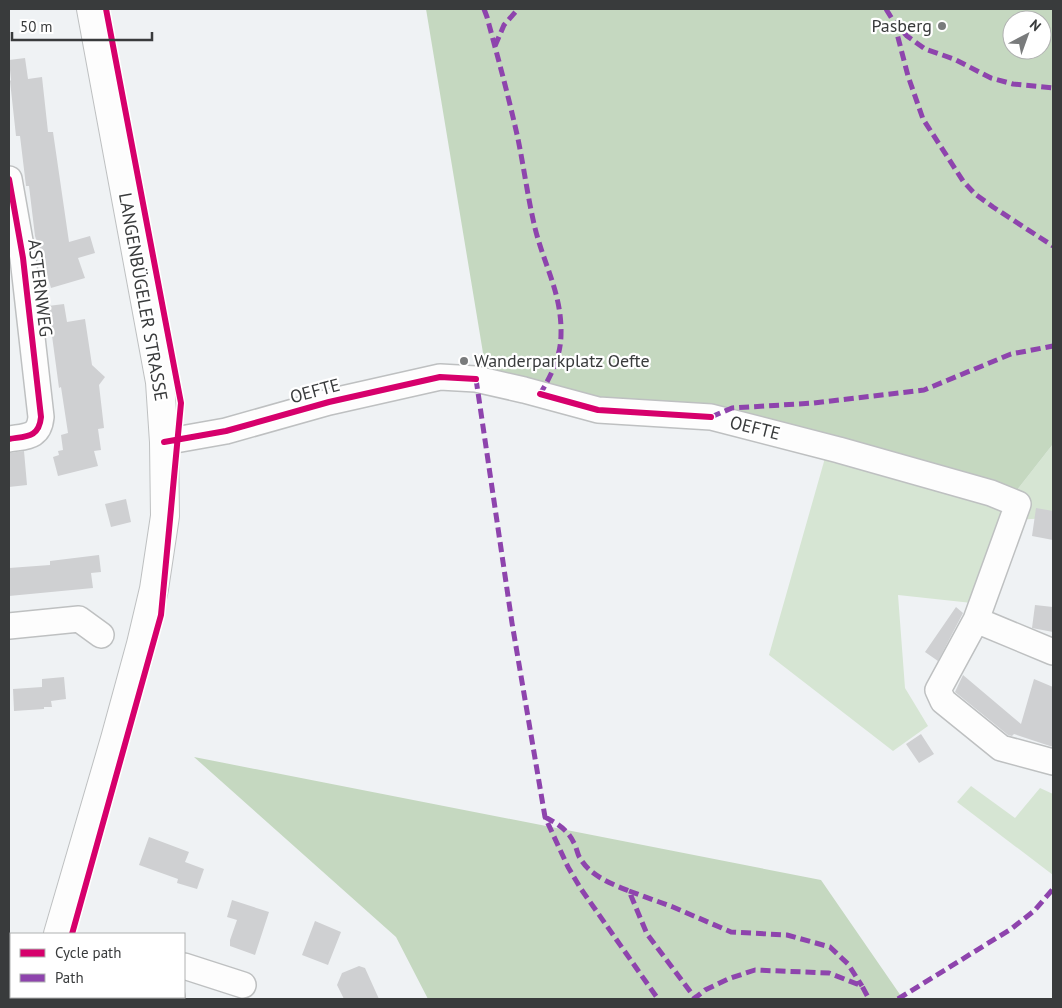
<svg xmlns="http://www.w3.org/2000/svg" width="1062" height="1008" font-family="'PT Sans',sans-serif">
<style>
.green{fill:#d6e5d3}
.forest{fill:#c5d8c0;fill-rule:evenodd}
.building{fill:#cfd0d2}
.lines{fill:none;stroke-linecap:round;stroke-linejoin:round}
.minor-casing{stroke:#bec0c1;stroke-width:28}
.major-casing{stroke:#bec0c1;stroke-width:30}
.minor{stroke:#fdfdfd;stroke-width:25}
.major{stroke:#fdfdfd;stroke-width:28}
.quiet{stroke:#8e44ad;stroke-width:5;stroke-dasharray:10 5;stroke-linecap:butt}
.cycleway-casing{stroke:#fff;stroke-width:9}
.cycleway{stroke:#d6006c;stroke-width:6}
.poi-dot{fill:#797b7c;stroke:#fff;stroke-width:2}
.labels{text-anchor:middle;stroke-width:4.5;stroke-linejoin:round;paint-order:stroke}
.poi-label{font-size:18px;fill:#393b3c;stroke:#fff;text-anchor:end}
.street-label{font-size:18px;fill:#393b3c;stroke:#fff}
</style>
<rect width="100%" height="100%" fill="#eff2f4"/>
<path class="green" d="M 1053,444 L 1053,518 L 1008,520 L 972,603 L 898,595 L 905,688 L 928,726 L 893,751 L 769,655 L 827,451 L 1006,504 Z
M 971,786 L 1015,818 L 1040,788 L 1053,794 L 1053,875 L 957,802 Z"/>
<path class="forest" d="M 426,9 L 1053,9 L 1053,444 L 1006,504 L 486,371 ZM 1012,20 L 1042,20 L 1042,50 L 1012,50 Z
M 194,757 L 821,880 L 901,996 L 895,999 L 428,999 L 396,937 Z"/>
<path class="building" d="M 25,58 L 28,79 L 42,77 L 48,132 L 53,132 L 69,242 L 90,236 L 95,253 L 78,258 L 85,278 L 51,288 L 35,236 L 29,186 L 26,186 L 20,136 L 16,136 L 10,81 L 11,80 L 9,60 Z
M 64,304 L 67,322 L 85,319 L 92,365 L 105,377 L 99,385 L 104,428 L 98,429 L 101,450 L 94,451 L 98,466 L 58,476 L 53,457 L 59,455 L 58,451 L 63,450 L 61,435 L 68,433 L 61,387 L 59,388 L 48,306 Z
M 24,451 L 27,485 L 9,487 L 9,453 Z
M 126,499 L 131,522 L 111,527 L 105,504 Z
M 1036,508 L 1053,511 L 1053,540 L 1032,536 Z
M 99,555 L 101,572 L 91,573 L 93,588 L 9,596 L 9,568 L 50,565 L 50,561 Z
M 1035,605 L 1053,607 L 1053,632 L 1032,628 Z
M 956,607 L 963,613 L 938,661 L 925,652 Z
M 963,675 L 1021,724 L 1034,679 L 1053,687 L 1053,747 L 1014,734 L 1012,736 L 1008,735 L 955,692 Z
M 64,677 L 66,699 L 51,701 L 52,707 L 44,707 L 44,709 L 14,711 L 13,689 L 42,687 L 42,679 Z
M 921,734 L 934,754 L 919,763 L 906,744 Z
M 149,837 L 189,852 L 185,862 L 204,869 L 197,889 L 177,883 L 178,879 L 139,865 Z
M 232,900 L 269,912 L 255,955 L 230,946 L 230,940 L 237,920 L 227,917 Z
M 315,921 L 341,932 L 328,965 L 302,955 Z
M 359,966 L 365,968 L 379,999 L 344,999 L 337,985 L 342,973 Z"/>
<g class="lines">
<defs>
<path id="minor" d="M 9,179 L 23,258 L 41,417 C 39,438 26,436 9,439
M 164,442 L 226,431 L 329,402 L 440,377 L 476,379 L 524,390 L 598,410 L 711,417 L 839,450 L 991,493 L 1018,504 L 976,620 L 938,690 L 943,701 L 1001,748 L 1053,762
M 976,620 L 1053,652
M 9,626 L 79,619 L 101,635
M 184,966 L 243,985
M 171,999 L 172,997"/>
<path id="major" d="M 58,934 L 115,739 L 141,644 L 154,589 L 165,516 L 164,442 L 160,382 L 91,9
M 39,999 L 40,997"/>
</defs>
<use href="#minor" class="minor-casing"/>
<use href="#major" class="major-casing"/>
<use href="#minor" class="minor"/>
<use href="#major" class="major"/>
<path class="quiet" d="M 484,9 L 487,17 C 498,58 509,98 518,139 C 524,168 528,199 535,228 C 544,265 562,294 561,334 C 561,356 551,376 540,394
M 886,9 L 894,22 L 907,36 L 925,49 L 954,59 L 991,78 L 1013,84 L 1053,88
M 894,22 L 908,76 L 923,119 L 963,181 L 975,194 L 993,207 L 1053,246
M 495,46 L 504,25 L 518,9
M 476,379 L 512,623 L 545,817 L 568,867 L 581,889 L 658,999
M 711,417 L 732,408 L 814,403 L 924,390 L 1011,354 L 1053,346
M 545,817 C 558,824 568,830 574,843 C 577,848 577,854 580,858 C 590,876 612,884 629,891 L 647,934 L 695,998 L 705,990 L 728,979 L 755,970 L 829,973 L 862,986 L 869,999
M 629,891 L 673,907 L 731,932 L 787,935 L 830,947 L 848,964 L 862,986
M 898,999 L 1011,929 L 1034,911 L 1053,889"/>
<defs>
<path id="cycleway" d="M 9,179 L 23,258 L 41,417 C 39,438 26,436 9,439
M 540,394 L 598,410 L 711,417
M 164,442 L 226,431 L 329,402 L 440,377 L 476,379
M 72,934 L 161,615 L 181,403 L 106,9"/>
</defs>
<use href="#cycleway" class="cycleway-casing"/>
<use href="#cycleway" class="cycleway"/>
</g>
<g class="poi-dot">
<circle cx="942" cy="26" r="5"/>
<circle cx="464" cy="361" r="5"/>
</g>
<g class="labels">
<g class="poi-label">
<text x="932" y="32">Pasberg</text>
<text x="474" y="367" text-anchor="start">Wanderparkplatz Oefte</text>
</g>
<g class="street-label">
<text transform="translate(40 288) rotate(83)" y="6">ASTERNWEG</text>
<text transform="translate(143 297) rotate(80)" y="6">LANGENBÜGELER STRASSE</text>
<text transform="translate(315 391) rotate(-15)" y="6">OEFTE</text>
<text transform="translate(755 428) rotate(14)" y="6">OEFTE</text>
</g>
</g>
<rect width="1062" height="1008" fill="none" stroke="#393b3c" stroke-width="20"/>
<rect x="10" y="933" width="175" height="65" fill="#ffffff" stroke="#b0b1b1"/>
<rect x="20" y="949" width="25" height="8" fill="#d6006c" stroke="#b0b1b1"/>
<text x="55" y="958" font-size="15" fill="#393b3c">Cycle path</text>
<rect x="20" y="974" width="25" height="8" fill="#8e44ad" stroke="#b0b1b1"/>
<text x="55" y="983" font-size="15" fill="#393b3c">Path</text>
<g transform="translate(1027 35) rotate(41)"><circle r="24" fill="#ffffff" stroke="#b0b1b1"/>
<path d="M0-4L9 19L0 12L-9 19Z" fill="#797b7c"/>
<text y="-8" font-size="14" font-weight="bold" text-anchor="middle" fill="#393b3c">N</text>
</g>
<path d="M12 32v8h140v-8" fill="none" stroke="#393b3c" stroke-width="2.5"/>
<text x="20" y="32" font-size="15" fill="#393b3c" stroke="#ffffff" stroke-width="4" paint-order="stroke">50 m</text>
</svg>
